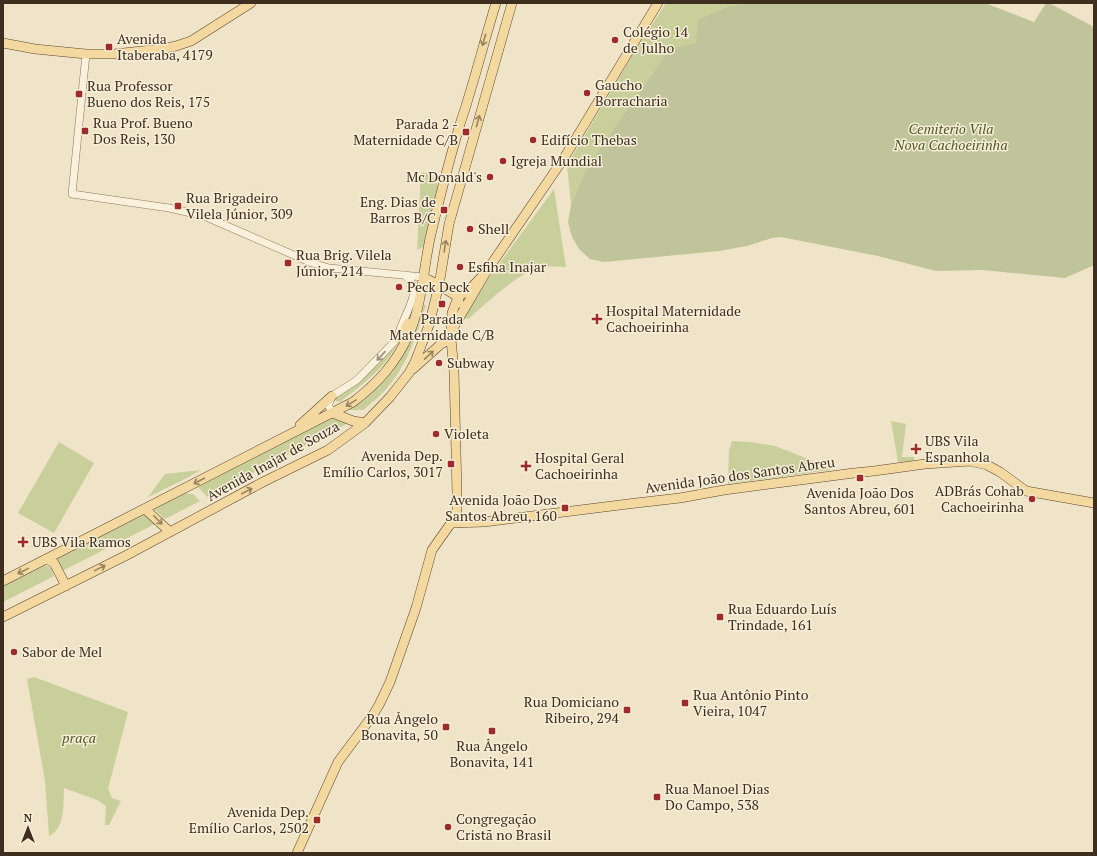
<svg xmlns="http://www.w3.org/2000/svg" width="1097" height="856" font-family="'PT Serif',serif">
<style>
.green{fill:#c9cf9b}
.cemetery{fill:#bfc49a}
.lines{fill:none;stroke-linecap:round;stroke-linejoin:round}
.minor-casing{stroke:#8d765c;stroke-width:8}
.major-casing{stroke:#5b4430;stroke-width:10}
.minor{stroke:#faf1dc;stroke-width:7}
.major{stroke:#f3d9a0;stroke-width:9}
.oneway{stroke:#988460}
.oneway2{stroke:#9c907e}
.poi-dot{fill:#9e2a2b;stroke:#f7eed8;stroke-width:1.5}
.labels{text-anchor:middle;stroke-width:3;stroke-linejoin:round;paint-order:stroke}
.poi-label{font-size:14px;fill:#3d2e20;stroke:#f7eed8;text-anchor:start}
.park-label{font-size:14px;font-style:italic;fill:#4d5a26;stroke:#f7eed8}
.street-label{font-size:14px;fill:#3d2e20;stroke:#f7eed8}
</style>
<rect width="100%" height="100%" fill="#f0e4c8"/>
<path class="green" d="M 666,3 L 827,3 L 629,114 L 571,205 L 567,165 L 638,46 Z
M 421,172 L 432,175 L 439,188 L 423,247 L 417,250 Z
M 554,189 L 566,267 C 559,267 551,266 544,267 C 520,270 487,303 468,319 L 464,318 L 488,279 Z
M 424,305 L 426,305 C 412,350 402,381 363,410 L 350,410 L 346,408 L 396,363 L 419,322 Z
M 412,311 C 406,326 399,344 389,357 C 376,375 358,388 341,401 L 337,402 L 335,399 L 357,379 L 398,334 Z
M 332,415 L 352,421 L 207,497 L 198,487 Z
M 891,421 L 906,424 L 902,457 L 914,457 L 914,461 L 898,462 Z
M 732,441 L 751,442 L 775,446 L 829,467 L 830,470 L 728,484 L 729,450 Z
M 59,442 L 94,463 L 54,533 L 18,513 Z
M 201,470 L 181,481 L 148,497 L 165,474 Z
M 183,493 L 193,494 L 200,501 L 165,519 L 154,509 Z
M 145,513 L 155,524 L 62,571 L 55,559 Z
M 43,564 L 51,568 L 54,576 L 3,602 L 3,585 Z
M 34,677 L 128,712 L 108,789 L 112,798 L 121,801 L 109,825 L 105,825 L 106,806 L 97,800 L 64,788 C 63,803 66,828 49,836 L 45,781 L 27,679 Z"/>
<path class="cemetery" d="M 750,3 L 985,3 L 1034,22 L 1046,3 L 1049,3 L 1094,27 L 1094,265 L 1065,278 L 982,270 L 936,271 L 878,256 L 781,237 L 772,238 L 747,246 L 719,251 L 604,262 L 590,259 L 579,249 L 572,237 L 568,222 L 571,205 L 588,166 L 670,49 L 696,43 L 698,20 L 727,7 Z"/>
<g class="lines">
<defs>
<path id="minor" d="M 86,54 L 72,194 L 169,208 L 204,216 L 312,263 L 329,268 L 423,277
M 333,413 L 329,407 L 329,403 L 332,396 L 357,380 L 398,338 C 399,322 419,299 412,284 C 411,280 407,277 404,275"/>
<path id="major" d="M 3,43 L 35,49 L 86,54 L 114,54 L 161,49 L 176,46 L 191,41 L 251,3
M 423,277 L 439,285 L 458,297 L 459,303
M 452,330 L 486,272 L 564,158 L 658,3
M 398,338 L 404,331 L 408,323
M 413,369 L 441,344 L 451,339
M 333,413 L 353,421 L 365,423
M 300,425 L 332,396
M 145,509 L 170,532
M 452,523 L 484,522 L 636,503 L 680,498 L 724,490 L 854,473 L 874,471 L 925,464 L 970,461 L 987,465 L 1000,472 L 1026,491 L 1094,503
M 47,559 L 54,563 L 66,586
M 3,581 L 353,402 C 378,383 396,363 409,334 C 423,302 423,268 431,234 C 439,200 448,165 458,131 C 461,120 465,110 468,99 C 478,67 486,35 496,3
M 3,617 L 127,555 L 263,482 L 328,450 L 365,423 L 390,397 L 409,373 L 415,362 L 429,325 L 439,285 L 449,224 L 512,3
M 297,853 L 338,762 L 373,715 L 379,705 L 390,682 L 416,608 L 432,550 L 456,516 L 457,509 L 457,493 L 454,371 L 451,339 L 452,313 L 458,297 L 471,288 L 486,272"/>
</defs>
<use href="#minor" class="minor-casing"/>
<use href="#major" class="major-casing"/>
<use href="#minor" class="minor"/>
<use href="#major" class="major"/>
</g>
<defs><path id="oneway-shaft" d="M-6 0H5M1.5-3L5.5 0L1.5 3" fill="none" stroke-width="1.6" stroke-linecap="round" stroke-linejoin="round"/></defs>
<g class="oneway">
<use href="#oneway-shaft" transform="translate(484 40) rotate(106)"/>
<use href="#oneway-shaft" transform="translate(478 121) rotate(-75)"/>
<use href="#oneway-shaft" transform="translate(445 246) rotate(-81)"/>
<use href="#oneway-shaft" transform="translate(429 355) rotate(-43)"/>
<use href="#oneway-shaft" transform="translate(351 403) rotate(149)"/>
<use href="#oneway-shaft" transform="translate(199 481) rotate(153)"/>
<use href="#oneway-shaft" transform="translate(247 491) rotate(-28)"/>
<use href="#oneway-shaft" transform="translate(158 520) rotate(45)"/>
<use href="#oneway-shaft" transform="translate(100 568) rotate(-26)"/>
<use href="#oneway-shaft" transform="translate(23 571) rotate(154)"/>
</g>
<use class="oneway2" href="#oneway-shaft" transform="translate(381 356) rotate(133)"/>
<g class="poi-dot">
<circle cx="615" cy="40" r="4"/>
<rect x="105" y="43" width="8" height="8" rx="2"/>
<circle cx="587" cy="93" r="4"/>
<rect x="75" y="90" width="8" height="8" rx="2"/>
<rect x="81" y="127" width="8" height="8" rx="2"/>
<rect x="462" y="128" width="8" height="8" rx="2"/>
<circle cx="533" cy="140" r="4"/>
<circle cx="503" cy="161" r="4"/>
<circle cx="490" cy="177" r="4"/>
<rect x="174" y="202" width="8" height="8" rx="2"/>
<rect x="440" y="206" width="8" height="8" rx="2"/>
<circle cx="470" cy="229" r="4"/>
<rect x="284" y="259" width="8" height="8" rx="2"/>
<circle cx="460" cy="267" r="4"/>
<circle cx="399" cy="287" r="4"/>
<rect x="438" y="300" width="8" height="8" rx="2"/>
<path d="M595 313h4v4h4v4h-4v4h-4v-4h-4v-4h4z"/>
<circle cx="439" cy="363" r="4"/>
<circle cx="436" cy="434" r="4"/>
<path d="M914 443h4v4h4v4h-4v4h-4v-4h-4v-4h4z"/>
<rect x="447" y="460" width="8" height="8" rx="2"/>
<path d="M524 460h4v4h4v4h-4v4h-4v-4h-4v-4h4z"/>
<rect x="856" y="474" width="8" height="8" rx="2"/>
<circle cx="1032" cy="499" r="4"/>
<rect x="561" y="504" width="8" height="8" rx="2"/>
<path d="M21 536h4v4h4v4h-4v4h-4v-4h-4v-4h4z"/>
<rect x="716" y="613" width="8" height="8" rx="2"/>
<circle cx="14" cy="652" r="4"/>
<rect x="681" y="699" width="8" height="8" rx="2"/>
<rect x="623" y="706" width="8" height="8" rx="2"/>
<rect x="442" y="723" width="8" height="8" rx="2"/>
<rect x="488" y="727" width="8" height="8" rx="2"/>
<rect x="653" y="793" width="8" height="8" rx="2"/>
<rect x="313" y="816" width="8" height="8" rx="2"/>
<circle cx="448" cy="827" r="4"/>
</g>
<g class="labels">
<g class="poi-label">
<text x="623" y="37">Colégio 14<tspan x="623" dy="16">de Julho</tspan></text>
<text x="117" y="44">Avenida<tspan x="117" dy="16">Itaberaba, 4179</tspan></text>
<text x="595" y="90">Gaucho<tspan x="595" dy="16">Borracharia</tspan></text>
<text x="87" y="91">Rua Professor<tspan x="87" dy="16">Bueno dos Reis, 175</tspan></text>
<text x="93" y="128">Rua Prof. Bueno<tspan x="93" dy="16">Dos Reis, 130</tspan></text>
<text x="458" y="129" text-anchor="end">Parada 2 -<tspan x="458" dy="16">Maternidade C/B</tspan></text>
<text x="541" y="145">Edifício Thebas</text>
<text x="511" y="166">Igreja Mundial</text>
<text x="482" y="182" text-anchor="end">Mc Donald's</text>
<text x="186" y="203">Rua Brigadeiro<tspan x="186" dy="16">Vilela Júnior, 309</tspan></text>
<text x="436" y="207" text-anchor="end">Eng. Dias de<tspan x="436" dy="16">Barros B/C</tspan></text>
<text x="478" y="234">Shell</text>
<text x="296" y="260">Rua Brig. Vilela<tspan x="296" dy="16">Júnior, 214</tspan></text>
<text x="468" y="272">Esfiha Inajar</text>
<text x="407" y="292">Peck Deck</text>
<text x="606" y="316">Hospital Maternidade<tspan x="606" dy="16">Cachoeirinha</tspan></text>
<text x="442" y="324" text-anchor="middle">Parada<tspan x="442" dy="16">Maternidade C/B</tspan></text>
<text x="447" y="368">Subway</text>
<text x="444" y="439">Violeta</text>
<text x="925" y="446">UBS Vila<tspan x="925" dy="16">Espanhola</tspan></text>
<text x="443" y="461" text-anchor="end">Avenida Dep.<tspan x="443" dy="16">Emílio Carlos, 3017</tspan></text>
<text x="535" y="463">Hospital Geral<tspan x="535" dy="16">Cachoeirinha</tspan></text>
<text x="1024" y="496" text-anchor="end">ADBrás Cohab<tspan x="1024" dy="16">Cachoeirinha</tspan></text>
<text x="860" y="498" text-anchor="middle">Avenida João Dos<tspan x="860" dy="16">Santos Abreu, 601</tspan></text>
<text x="557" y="505" text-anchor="end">Avenida João Dos<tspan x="557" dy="16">Santos Abreu, 160</tspan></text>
<text x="32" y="547">UBS Vila Ramos</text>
<text x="728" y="614">Rua Eduardo Luís<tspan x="728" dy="16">Trindade, 161</tspan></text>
<text x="22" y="657">Sabor de Mel</text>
<text x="693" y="700">Rua Antônio Pinto<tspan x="693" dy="16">Vieira, 1047</tspan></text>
<text x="619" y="707" text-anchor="end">Rua Domiciano<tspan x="619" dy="16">Ribeiro, 294</tspan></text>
<text x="438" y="724" text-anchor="end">Rua Ângelo<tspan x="438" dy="16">Bonavita, 50</tspan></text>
<text x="492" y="751" text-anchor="middle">Rua Ângelo<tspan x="492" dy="16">Bonavita, 141</tspan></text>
<text x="665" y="794">Rua Manoel Dias<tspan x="665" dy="16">Do Campo, 538</tspan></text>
<text x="309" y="817" text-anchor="end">Avenida Dep.<tspan x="309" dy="16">Emílio Carlos, 2502</tspan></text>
<text x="456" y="824">Congregação<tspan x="456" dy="16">Cristã no Brasil</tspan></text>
</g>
<g class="park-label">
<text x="951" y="134">Cemiterio Vila<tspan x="951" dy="16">Nova Cachoeirinha</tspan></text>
<text x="79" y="743">praça</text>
</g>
<g class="street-label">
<text transform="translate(273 461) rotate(-29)" y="5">Avenida Inajar de Souza</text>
<text transform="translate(740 475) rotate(-8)" y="5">Avenida João dos Santos Abreu</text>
</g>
</g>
<rect width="1097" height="856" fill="none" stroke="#3d2e20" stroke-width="8"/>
<g transform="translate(28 828)" stroke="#f7eed8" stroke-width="3" paint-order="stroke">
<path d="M0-3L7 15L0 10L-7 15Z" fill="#3d2e20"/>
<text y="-6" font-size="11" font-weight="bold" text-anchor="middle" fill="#3d2e20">N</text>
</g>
</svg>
